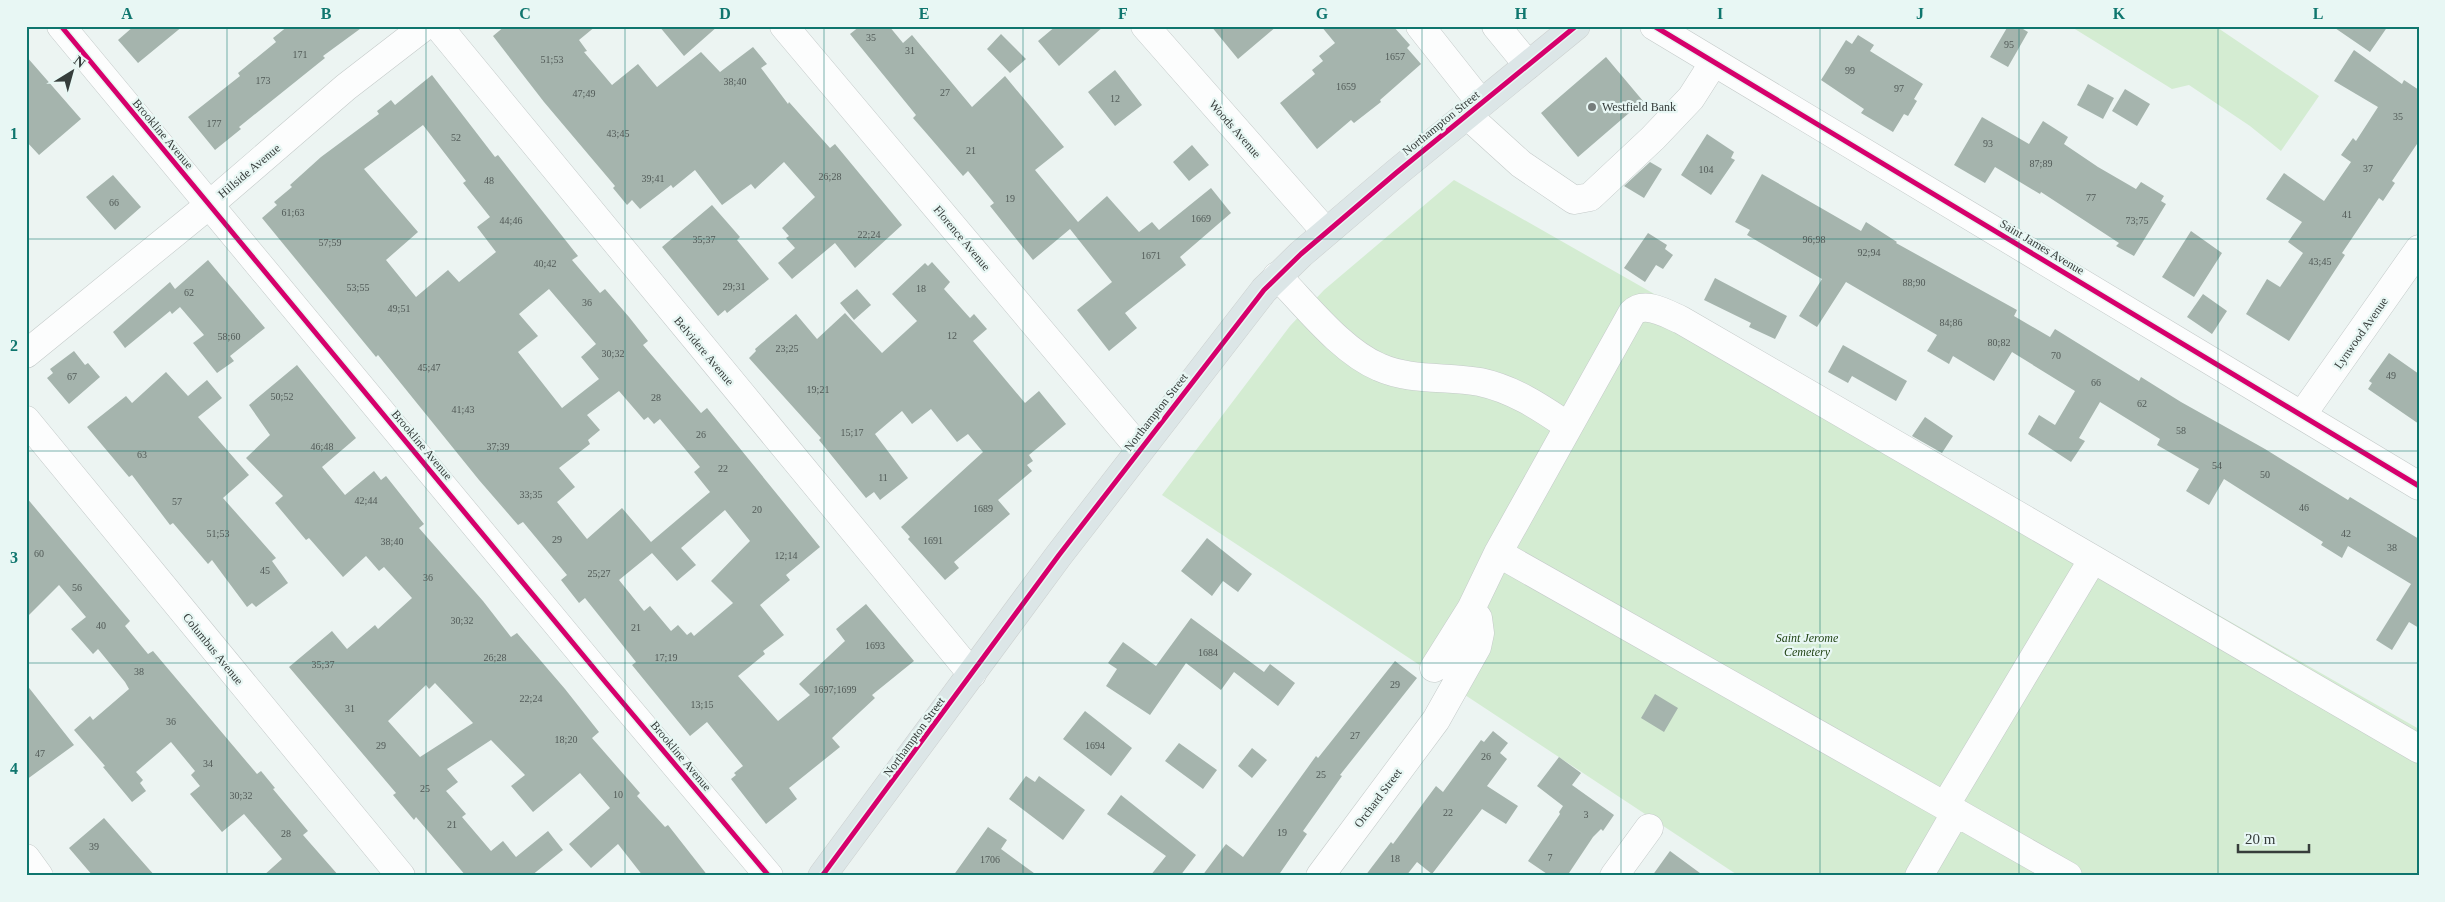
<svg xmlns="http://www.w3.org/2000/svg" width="2445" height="902" font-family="Georgia,serif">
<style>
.green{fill:#d4ecd2}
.building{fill:#a5b4ad;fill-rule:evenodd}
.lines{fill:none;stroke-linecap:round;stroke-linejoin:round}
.minor-casing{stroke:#c4cac9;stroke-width:29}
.major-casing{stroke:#ccd0cf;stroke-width:29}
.minor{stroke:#fcfdfd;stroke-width:28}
.major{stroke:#dce6e7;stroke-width:28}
.cycleway-casing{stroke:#e8f7f4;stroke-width:8}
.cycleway{stroke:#d6006c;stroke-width:5}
.grid{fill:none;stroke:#0f766e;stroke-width:1;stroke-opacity:0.55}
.poi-dot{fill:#767d7b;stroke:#e8f7f4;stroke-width:2}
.labels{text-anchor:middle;stroke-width:4.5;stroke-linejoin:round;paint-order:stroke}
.number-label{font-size:10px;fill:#525b58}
.poi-label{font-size:12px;fill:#363d3b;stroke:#e8f7f4;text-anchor:start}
.street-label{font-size:12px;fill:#363d3b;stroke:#e8f7f4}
.park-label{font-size:12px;font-style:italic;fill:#1c3f0f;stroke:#e8f7f4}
.neatline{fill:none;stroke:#0f766e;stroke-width:2}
.grid-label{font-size:16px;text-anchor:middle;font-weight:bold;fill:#0f766e}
</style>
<rect width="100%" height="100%" fill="#ecf4f2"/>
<path class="green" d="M 2070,26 L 2215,26 L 2319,96 L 2281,151 L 2250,126 L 2189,85 L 2172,89 Z
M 1454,180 L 2419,729 L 2419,876 L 1739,876 L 1162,495 L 1290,326 L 1324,290 Z"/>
<path class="building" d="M 134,26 L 183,26 L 138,63 L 118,40 Z
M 288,26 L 364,26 L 323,56 L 325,58 L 239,127 L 241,129 L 215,150 L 188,117 L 240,76 L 238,73 L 276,42 L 273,38 Z
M 505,26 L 596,26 L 579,40 L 587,51 L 584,52 L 612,85 L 638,64 L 657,87 L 701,52 L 720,72 L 753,47 L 767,64 L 761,68 L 788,104 L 789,102 L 830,148 L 835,144 L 902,225 L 855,268 L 835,243 L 792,279 L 778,263 L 795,248 L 786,238 L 789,236 L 782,228 L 815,197 L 784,162 L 755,189 L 751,184 L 722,205 L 695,170 L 673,188 L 671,185 L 640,209 L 632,200 L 627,205 L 613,188 L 615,186 L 544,102 L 493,36 Z
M 659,26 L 718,26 L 684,56 Z
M 860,26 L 889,26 L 903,43 L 912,35 L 972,107 L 1005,76 L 1064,147 L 1035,170 L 1078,222 L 1107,196 L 1139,232 L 1152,222 L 1159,230 L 1211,188 L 1231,213 L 1180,257 L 1186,265 L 1125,313 L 1137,328 L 1109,351 L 1077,310 L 1112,282 L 1070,229 L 1033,260 L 990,206 L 994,203 L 968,171 L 963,176 L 927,134 L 913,118 L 916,115 L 850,34 Z
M 1056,26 L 1104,26 L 1059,66 L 1038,41 Z
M 1211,26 L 1277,26 L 1238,59 Z
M 1321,26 L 1393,26 L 1410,45 L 1407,48 L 1421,64 L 1380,100 L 1381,102 L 1354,123 L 1351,120 L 1317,149 L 1280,103 L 1315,74 L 1312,70 L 1323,61 L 1319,56 L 1335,43 Z
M 2008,26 L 2018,26 L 2028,32 L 2008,67 L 1990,57 Z
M 2332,26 L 2388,26 L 2370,52 Z
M 1001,34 L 1026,59 L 1010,73 L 987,49 Z
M 1858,35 L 1874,45 L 1870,51 L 1923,84 L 1914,99 L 1917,101 L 1908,116 L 1904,114 L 1893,132 L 1861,113 L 1864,109 L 1821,80 L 1846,40 L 1852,44 Z
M 2354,50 L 2402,84 L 2404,80 L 2419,90 L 2419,141 L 2392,181 L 2395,183 L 2383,201 L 2379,198 L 2342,253 L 2345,255 L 2289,341 L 2246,314 L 2267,279 L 2280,287 L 2303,253 L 2288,242 L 2302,222 L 2266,199 L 2284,173 L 2324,201 L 2351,162 L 2341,155 L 2353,138 L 2356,141 L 2378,107 L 2334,81 Z
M 26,56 L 81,119 L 39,155 L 26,141 Z
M 1606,57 L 1643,101 L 1578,157 L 1541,113 Z
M 1115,70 L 1142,105 L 1115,126 L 1088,92 Z
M 432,75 L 495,157 L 498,155 L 578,256 L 572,260 L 600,293 L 605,289 L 629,317 L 648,341 L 643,345 L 701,413 L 707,408 L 820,547 L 786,575 L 790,580 L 760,605 L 784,635 L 763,651 L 765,654 L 738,676 L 778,721 L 810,695 L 799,684 L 845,641 L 836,629 L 866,604 L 914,661 L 872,695 L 875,698 L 832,738 L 840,747 L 789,788 L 797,799 L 766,824 L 731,779 L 736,775 L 734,773 L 743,766 L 707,722 L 690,736 L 632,665 L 636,662 L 585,598 L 579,603 L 561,580 L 567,575 L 523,522 L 518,525 L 479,480 L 378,355 L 376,357 L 262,218 L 277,205 L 274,202 L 292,187 L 290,185 L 321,157 L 379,114 L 377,111 L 391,100 L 395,105 ZM 423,125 L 466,181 L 463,183 L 490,217 L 477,227 L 496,252 L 459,282 L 448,270 L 416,297 L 386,260 L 418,232 L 364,169 ZM 549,289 L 596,344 L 581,357 L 599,379 L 562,408 L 518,352 L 538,336 L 519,314 ZM 619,391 L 644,420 L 648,417 L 654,424 L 660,419 L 700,467 L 694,472 L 710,492 L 651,542 L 622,508 L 587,539 L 557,502 L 575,487 L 559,468 L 590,444 L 588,440 L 600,430 L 587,415 ZM 725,510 L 750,541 L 711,581 L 733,603 L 694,636 L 691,632 L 687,635 L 678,625 L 671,631 L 650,606 L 644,611 L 619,580 L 652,553 L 677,581 L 696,565 L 681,548 Z
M 2088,84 L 2114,98 L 2103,119 L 2077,105 Z
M 2125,89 L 2150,104 L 2137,126 L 2112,111 Z
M 1982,117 L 2029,144 L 2043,121 L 2068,137 L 2064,144 L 2098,167 L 2136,189 L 2141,182 L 2164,196 L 2161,201 L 2166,204 L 2134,256 L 2116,246 L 2119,243 L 2041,192 L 2040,194 L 1995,167 L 1985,183 L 1954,165 Z
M 1707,134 L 1734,152 L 1731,158 L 1735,160 L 1711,195 L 1681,175 Z
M 1192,145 L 1209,165 L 1189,181 L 1173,162 Z
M 1650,162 L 1662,169 L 1644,198 L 1624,186 Z
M 1762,174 L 1861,231 L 1866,222 L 1897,242 L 1896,243 L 2017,310 L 2014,316 L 2050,337 L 2055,329 L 2139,381 L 2141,377 L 2181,402 L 2265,449 L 2348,500 L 2350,497 L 2419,539 L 2419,628 L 2409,622 L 2392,650 L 2376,640 L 2411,584 L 2348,546 L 2342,558 L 2321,545 L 2323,542 L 2224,479 L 2209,505 L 2186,491 L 2199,469 L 2157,445 L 2160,439 L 2100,402 L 2079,438 L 2085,441 L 2071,462 L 2028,434 L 2039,415 L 2055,425 L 2075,391 L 2012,352 L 1994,381 L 1953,356 L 1949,364 L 1927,351 L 1937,335 L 1846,282 L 1817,327 L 1799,316 L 1822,279 L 1747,235 L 1750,230 L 1735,222 Z
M 113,175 L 141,207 L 115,230 L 86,197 Z
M 712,205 L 740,237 L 737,240 L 769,279 L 727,313 L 725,310 L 718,316 L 662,247 Z
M 2191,231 L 2222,253 L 2194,297 L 2162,277 Z
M 1648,233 L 1667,245 L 1665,249 L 1673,255 L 1663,269 L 1656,265 L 1645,282 L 1624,268 Z
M 208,260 L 265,328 L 230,356 L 234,361 L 217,373 L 193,343 L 204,335 L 180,307 L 172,314 L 170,311 L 125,348 L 113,332 L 170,282 L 175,289 Z
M 932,262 L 950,282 L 944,289 L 970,318 L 974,314 L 987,329 L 973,341 L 1025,403 L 1039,391 L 1066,424 L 1029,455 L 1033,461 L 1027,465 L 1032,471 L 998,500 L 1010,514 L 954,562 L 959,568 L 945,580 L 908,539 L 910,537 L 901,527 L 983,452 L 968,434 L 957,442 L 931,409 L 912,424 L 902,411 L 875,434 L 908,478 L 880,500 L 874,492 L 866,498 L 819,440 L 821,438 L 749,358 L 756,351 L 755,349 L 796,314 L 817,339 L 845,313 L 882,353 L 917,321 L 892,294 L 925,263 L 928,266 Z
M 1715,278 L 1787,316 L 1775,339 L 1749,327 L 1751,323 L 1704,300 Z
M 857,289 L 871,305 L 854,320 L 840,303 Z
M 2203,294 L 2227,311 L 2212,334 L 2187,317 Z
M 1843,345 L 1907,381 L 1896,401 L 1852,376 L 1848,383 L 1828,372 Z
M 74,351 L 85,365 L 88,363 L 100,377 L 69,404 L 47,378 L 53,373 L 50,369 Z
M 2389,353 L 2419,374 L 2419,424 L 2368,389 L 2372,383 L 2369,381 Z
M 297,365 L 356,438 L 322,467 L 345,495 L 374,471 L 381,480 L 386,476 L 424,524 L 419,528 L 483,601 L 511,637 L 517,633 L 565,689 L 599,732 L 592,738 L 640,793 L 637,796 L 665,827 L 668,825 L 708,876 L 643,876 L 618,844 L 591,868 L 569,844 L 610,808 L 580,773 L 533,812 L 511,786 L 525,775 L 491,740 L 447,769 L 458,782 L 446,791 L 466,814 L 462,817 L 491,851 L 503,841 L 516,857 L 548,831 L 563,850 L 531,876 L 466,876 L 416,817 L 414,820 L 393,795 L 396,793 L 289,667 L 332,631 L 347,649 L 375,625 L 378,629 L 412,598 L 384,567 L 379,571 L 366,556 L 343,577 L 309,538 L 306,540 L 275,503 L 283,496 L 246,458 L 270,435 L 249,405 ZM 435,683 L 473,723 L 420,757 L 388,721 L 426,685 L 429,689 Z
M 166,372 L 188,396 L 207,380 L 222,398 L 198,417 L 249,475 L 223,498 L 276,558 L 272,561 L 288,583 L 256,607 L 252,603 L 247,607 L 212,560 L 208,564 L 173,523 L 170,525 L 132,475 L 129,477 L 87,427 L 126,396 L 132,403 Z
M 1925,417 L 1953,436 L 1942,453 L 1912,436 Z
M 26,497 L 130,621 L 125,626 L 148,654 L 153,651 L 257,774 L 261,771 L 275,788 L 273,789 L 308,831 L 303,835 L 339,876 L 263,876 L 282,859 L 244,814 L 222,832 L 190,794 L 200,786 L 191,775 L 195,771 L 171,742 L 136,772 L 143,780 L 140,783 L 146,791 L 132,802 L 103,767 L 105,766 L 74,730 L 90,716 L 93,720 L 129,689 L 125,682 L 98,649 L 93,654 L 71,629 L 86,617 L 59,585 L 26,618 Z
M 1207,538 L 1252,574 L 1238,592 L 1223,581 L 1212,596 L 1181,571 Z
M 1191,618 L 1264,672 L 1270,664 L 1295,683 L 1278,706 L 1234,672 L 1221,690 L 1186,663 L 1150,715 L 1106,686 L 1117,669 L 1108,663 L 1123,642 L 1156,666 Z
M 1395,661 L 1417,678 L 1340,775 L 1342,776 L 1303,831 L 1307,834 L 1278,876 L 1202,876 L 1226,844 L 1243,857 L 1316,756 L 1318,758 Z
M 26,684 L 74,745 L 26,780 Z
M 1655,694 L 1678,708 L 1664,732 L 1641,718 Z
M 1085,711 L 1132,748 L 1111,776 L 1063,739 Z
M 1493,731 L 1508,743 L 1500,753 L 1507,759 L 1487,786 L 1518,806 L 1506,824 L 1482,809 L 1432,874 L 1417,862 L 1406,876 L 1365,876 L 1391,842 L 1393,844 L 1436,786 L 1443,792 L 1481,740 L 1484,742 Z
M 1179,743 L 1217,770 L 1203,789 L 1165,761 Z
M 1252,748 L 1267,760 L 1252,778 L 1238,766 Z
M 1559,757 L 1581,773 L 1572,785 L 1614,815 L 1603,831 L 1601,829 L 1593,837 L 1567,876 L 1550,876 L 1528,861 L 1560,814 L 1559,812 L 1563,806 L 1537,786 Z
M 1026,776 L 1035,782 L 1039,776 L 1085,810 L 1063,840 L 1009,799 Z
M 1121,795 L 1196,855 L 1180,876 L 1150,876 L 1166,856 L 1107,814 Z
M 104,818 L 155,876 L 93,876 L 69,848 Z
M 988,827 L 1007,840 L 1001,849 L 1038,876 L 953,876 Z
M 1670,851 L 1704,876 L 1652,876 Z"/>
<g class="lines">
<defs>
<path id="minor" d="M 61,26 L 602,678 L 769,876
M 438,26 L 972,674
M 784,26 L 1140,449
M 1145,26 L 1326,232
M 1420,26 L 1481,103
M 1496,26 L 1528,65
M 1654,26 L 2419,486
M 1467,115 L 1521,164 L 1574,200 L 1590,197 L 1653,138 L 1691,98 L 1714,62
M 1277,276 C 1306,305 1341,351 1379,367 C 1410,381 1446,376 1480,382 C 1513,389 1540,407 1568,426
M 26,354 L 209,205 L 346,87 L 425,26
M 2302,415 L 2419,249
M 26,420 L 401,876
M 2093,559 L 2419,749
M 1434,668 L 1471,609
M 1945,806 L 2068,876
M 26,858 L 39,876
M 1320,876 L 1436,720 L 1477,647 L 1480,633 L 1478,618 L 1471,609 L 1498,553 L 1632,313 C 1645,300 1667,314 1681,320 L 2093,559 L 1945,806 L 1498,553
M 1614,876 L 1649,828
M 1919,876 L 1956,812"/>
<path id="major" d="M 822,876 L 1059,555 L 1264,290 L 1301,254 L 1396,173 L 1576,26"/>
</defs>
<use href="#minor" class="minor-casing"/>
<use href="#major" class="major-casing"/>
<use href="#minor" class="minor"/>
<use href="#major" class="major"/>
<defs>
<path id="cycleway" d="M 61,26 L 602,678 L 769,876
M 1654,26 L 2419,486
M 822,876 L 1059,555 L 1264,290 L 1301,254 L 1396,173 L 1576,26"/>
</defs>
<use href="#cycleway" class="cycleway-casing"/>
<use href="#cycleway" class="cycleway"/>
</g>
<path class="grid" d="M 227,26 L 227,876M 426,26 L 426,876M 625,26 L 625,876M 824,26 L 824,876M 1023,26 L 1023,876M 1222,26 L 1222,876M 1422,26 L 1422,876M 1621,26 L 1621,876M 1820,26 L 1820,876M 2019,26 L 2019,876M 2218,26 L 2218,876M 26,239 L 2419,239M 26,451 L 2419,451M 26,663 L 2419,663"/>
<circle class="poi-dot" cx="1592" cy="107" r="5"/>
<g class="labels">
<g class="number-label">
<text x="871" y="41">35</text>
<text x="2009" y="48">95</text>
<text x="910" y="54">31</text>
<text x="300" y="58">171</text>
<text x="1395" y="60">1657</text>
<text x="552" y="63">51;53</text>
<text x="1850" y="74">99</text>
<text x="263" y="84">173</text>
<text x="735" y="85">38;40</text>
<text x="1346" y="90">1659</text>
<text x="1899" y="92">97</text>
<text x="945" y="96">27</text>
<text x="584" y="97">47;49</text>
<text x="1115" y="102">12</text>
<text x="2398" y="120">35</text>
<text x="214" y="127">177</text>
<text x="618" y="137">43;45</text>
<text x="456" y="141">52</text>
<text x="1988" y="147">93</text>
<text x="971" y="154">21</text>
<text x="2041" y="167">87;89</text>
<text x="2368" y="172">37</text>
<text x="1706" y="173">104</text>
<text x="830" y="180">26;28</text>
<text x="653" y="182">39;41</text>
<text x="489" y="184">48</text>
<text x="2091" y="201">77</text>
<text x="1010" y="202">19</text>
<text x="114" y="206">66</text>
<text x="293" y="216">61;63</text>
<text x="2347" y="218">41</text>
<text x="1201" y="222">1669</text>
<text x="511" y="224">44;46</text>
<text x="2137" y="224">73;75</text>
<text x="869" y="238">22;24</text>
<text x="704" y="243">35;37</text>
<text x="1814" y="243">96;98</text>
<text x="330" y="246">57;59</text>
<text x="1869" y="256">92;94</text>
<text x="1151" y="259">1671</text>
<text x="2320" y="265">43;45</text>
<text x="545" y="267">40;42</text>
<text x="1914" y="286">88;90</text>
<text x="734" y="290">29;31</text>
<text x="358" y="291">53;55</text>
<text x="921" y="292">18</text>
<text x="189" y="296">62</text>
<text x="587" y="306">36</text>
<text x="399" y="312">49;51</text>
<text x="1951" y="326">84;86</text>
<text x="952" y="339">12</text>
<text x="229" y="340">58;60</text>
<text x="1999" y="346">80;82</text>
<text x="787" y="352">23;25</text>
<text x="613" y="357">30;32</text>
<text x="2056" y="359">70</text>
<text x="429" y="371">45;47</text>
<text x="2391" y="379">49</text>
<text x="72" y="380">67</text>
<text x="2096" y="386">66</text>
<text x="818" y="393">19;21</text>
<text x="282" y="400">50;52</text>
<text x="656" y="401">28</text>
<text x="2142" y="407">62</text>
<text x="463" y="413">41;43</text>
<text x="2181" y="434">58</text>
<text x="852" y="436">15;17</text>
<text x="701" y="438">26</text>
<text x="322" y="450">46;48</text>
<text x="498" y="450">37;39</text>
<text x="142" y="458">63</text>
<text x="2217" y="469">54</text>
<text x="723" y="472">22</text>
<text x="2265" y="478">50</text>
<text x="883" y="481">11</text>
<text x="531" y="498">33;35</text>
<text x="366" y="504">42;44</text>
<text x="177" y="505">57</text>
<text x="2304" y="511">46</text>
<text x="983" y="512">1689</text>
<text x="757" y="513">20</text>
<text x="218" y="537">51;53</text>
<text x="2346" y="537">42</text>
<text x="557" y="543">29</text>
<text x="933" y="544">1691</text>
<text x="392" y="545">38;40</text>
<text x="2392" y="551">38</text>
<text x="39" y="557">60</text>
<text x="786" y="559">12;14</text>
<text x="265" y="574">45</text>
<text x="599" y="577">25;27</text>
<text x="428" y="581">36</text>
<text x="77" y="591">56</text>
<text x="462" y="624">30;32</text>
<text x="101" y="629">40</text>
<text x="636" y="631">21</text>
<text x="875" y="649">1693</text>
<text x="1208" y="656">1684</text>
<text x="495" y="661">26;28</text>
<text x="666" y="661">17;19</text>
<text x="323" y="668">35;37</text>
<text x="139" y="675">38</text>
<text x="1395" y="688">29</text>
<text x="835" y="693">1697;1699</text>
<text x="531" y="702">22;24</text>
<text x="702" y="708">13;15</text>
<text x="350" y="712">31</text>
<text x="171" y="725">36</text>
<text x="1355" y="739">27</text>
<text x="566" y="743">18;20</text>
<text x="381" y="749">29</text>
<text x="1095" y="749">1694</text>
<text x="40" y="757">47</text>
<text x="1486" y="760">26</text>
<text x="208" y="767">34</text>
<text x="1321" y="778">25</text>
<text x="425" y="792">25</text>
<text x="618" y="798">10</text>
<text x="241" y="799">30;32</text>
<text x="1448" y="816">22</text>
<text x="1586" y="818">3</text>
<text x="452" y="828">21</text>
<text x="1282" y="836">19</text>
<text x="286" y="837">28</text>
<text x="94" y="850">39</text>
<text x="1550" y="861">7</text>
<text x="1395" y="862">18</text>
<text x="990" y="863">1706</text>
</g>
<g class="poi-label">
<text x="1602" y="111">Westfield Bank</text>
</g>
<g class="street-label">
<text transform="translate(1441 123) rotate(-39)" y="4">Northampton Street</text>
<text transform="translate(1235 129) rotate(49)" y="4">Woods Avenue</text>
<text transform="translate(163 134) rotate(50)" y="4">Brookline Avenue</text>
<text transform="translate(249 171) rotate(-40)" y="4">Hillside Avenue</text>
<text transform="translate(962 238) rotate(50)" y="4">Florence Avenue</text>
<text transform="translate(2042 247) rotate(31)" y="4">Saint James Avenue</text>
<text transform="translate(2361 333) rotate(-55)" y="4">Lynwood Avenue</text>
<text transform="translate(704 351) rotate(50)" y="4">Belvidere Avenue</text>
<text transform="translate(1156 412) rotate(-52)" y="4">Northampton Street</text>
<text transform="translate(422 445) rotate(50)" y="4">Brookline Avenue</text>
<text transform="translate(213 649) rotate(51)" y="4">Columbus Avenue</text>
<text transform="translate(914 737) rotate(-54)" y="4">Northampton Street</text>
<text transform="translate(681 756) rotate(50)" y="4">Brookline Avenue</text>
<text transform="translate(1378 798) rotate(-53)" y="4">Orchard Street</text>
</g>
<g class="park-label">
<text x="1807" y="642">Saint Jerome<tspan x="1807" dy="14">Cemetery</tspan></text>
</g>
</g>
<rect width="2445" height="902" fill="none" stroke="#e8f7f4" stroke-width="55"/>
<g transform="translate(72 72) rotate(37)" stroke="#e8f7f4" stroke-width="4" paint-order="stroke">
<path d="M0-4L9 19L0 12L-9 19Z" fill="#363d3b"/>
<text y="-8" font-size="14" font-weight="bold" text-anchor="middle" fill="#363d3b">N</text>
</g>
<path d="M2238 844v8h71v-8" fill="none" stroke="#363d3b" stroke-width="2.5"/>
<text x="2245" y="844" font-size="15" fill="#363d3b" stroke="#e8f7f4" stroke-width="4" paint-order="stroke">20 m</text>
<rect x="28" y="28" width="2390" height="846" class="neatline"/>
<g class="grid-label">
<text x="127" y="19">A</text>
<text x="326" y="19">B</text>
<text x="525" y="19">C</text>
<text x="725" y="19">D</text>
<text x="924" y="19">E</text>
<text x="1123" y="19">F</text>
<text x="1322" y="19">G</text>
<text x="1521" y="19">H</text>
<text x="1720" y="19">I</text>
<text x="1920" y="19">J</text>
<text x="2119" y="19">K</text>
<text x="2318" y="19">L</text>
<text x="14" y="139">1</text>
<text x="14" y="351">2</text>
<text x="14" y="563">3</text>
<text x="14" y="774">4</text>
</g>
</svg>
